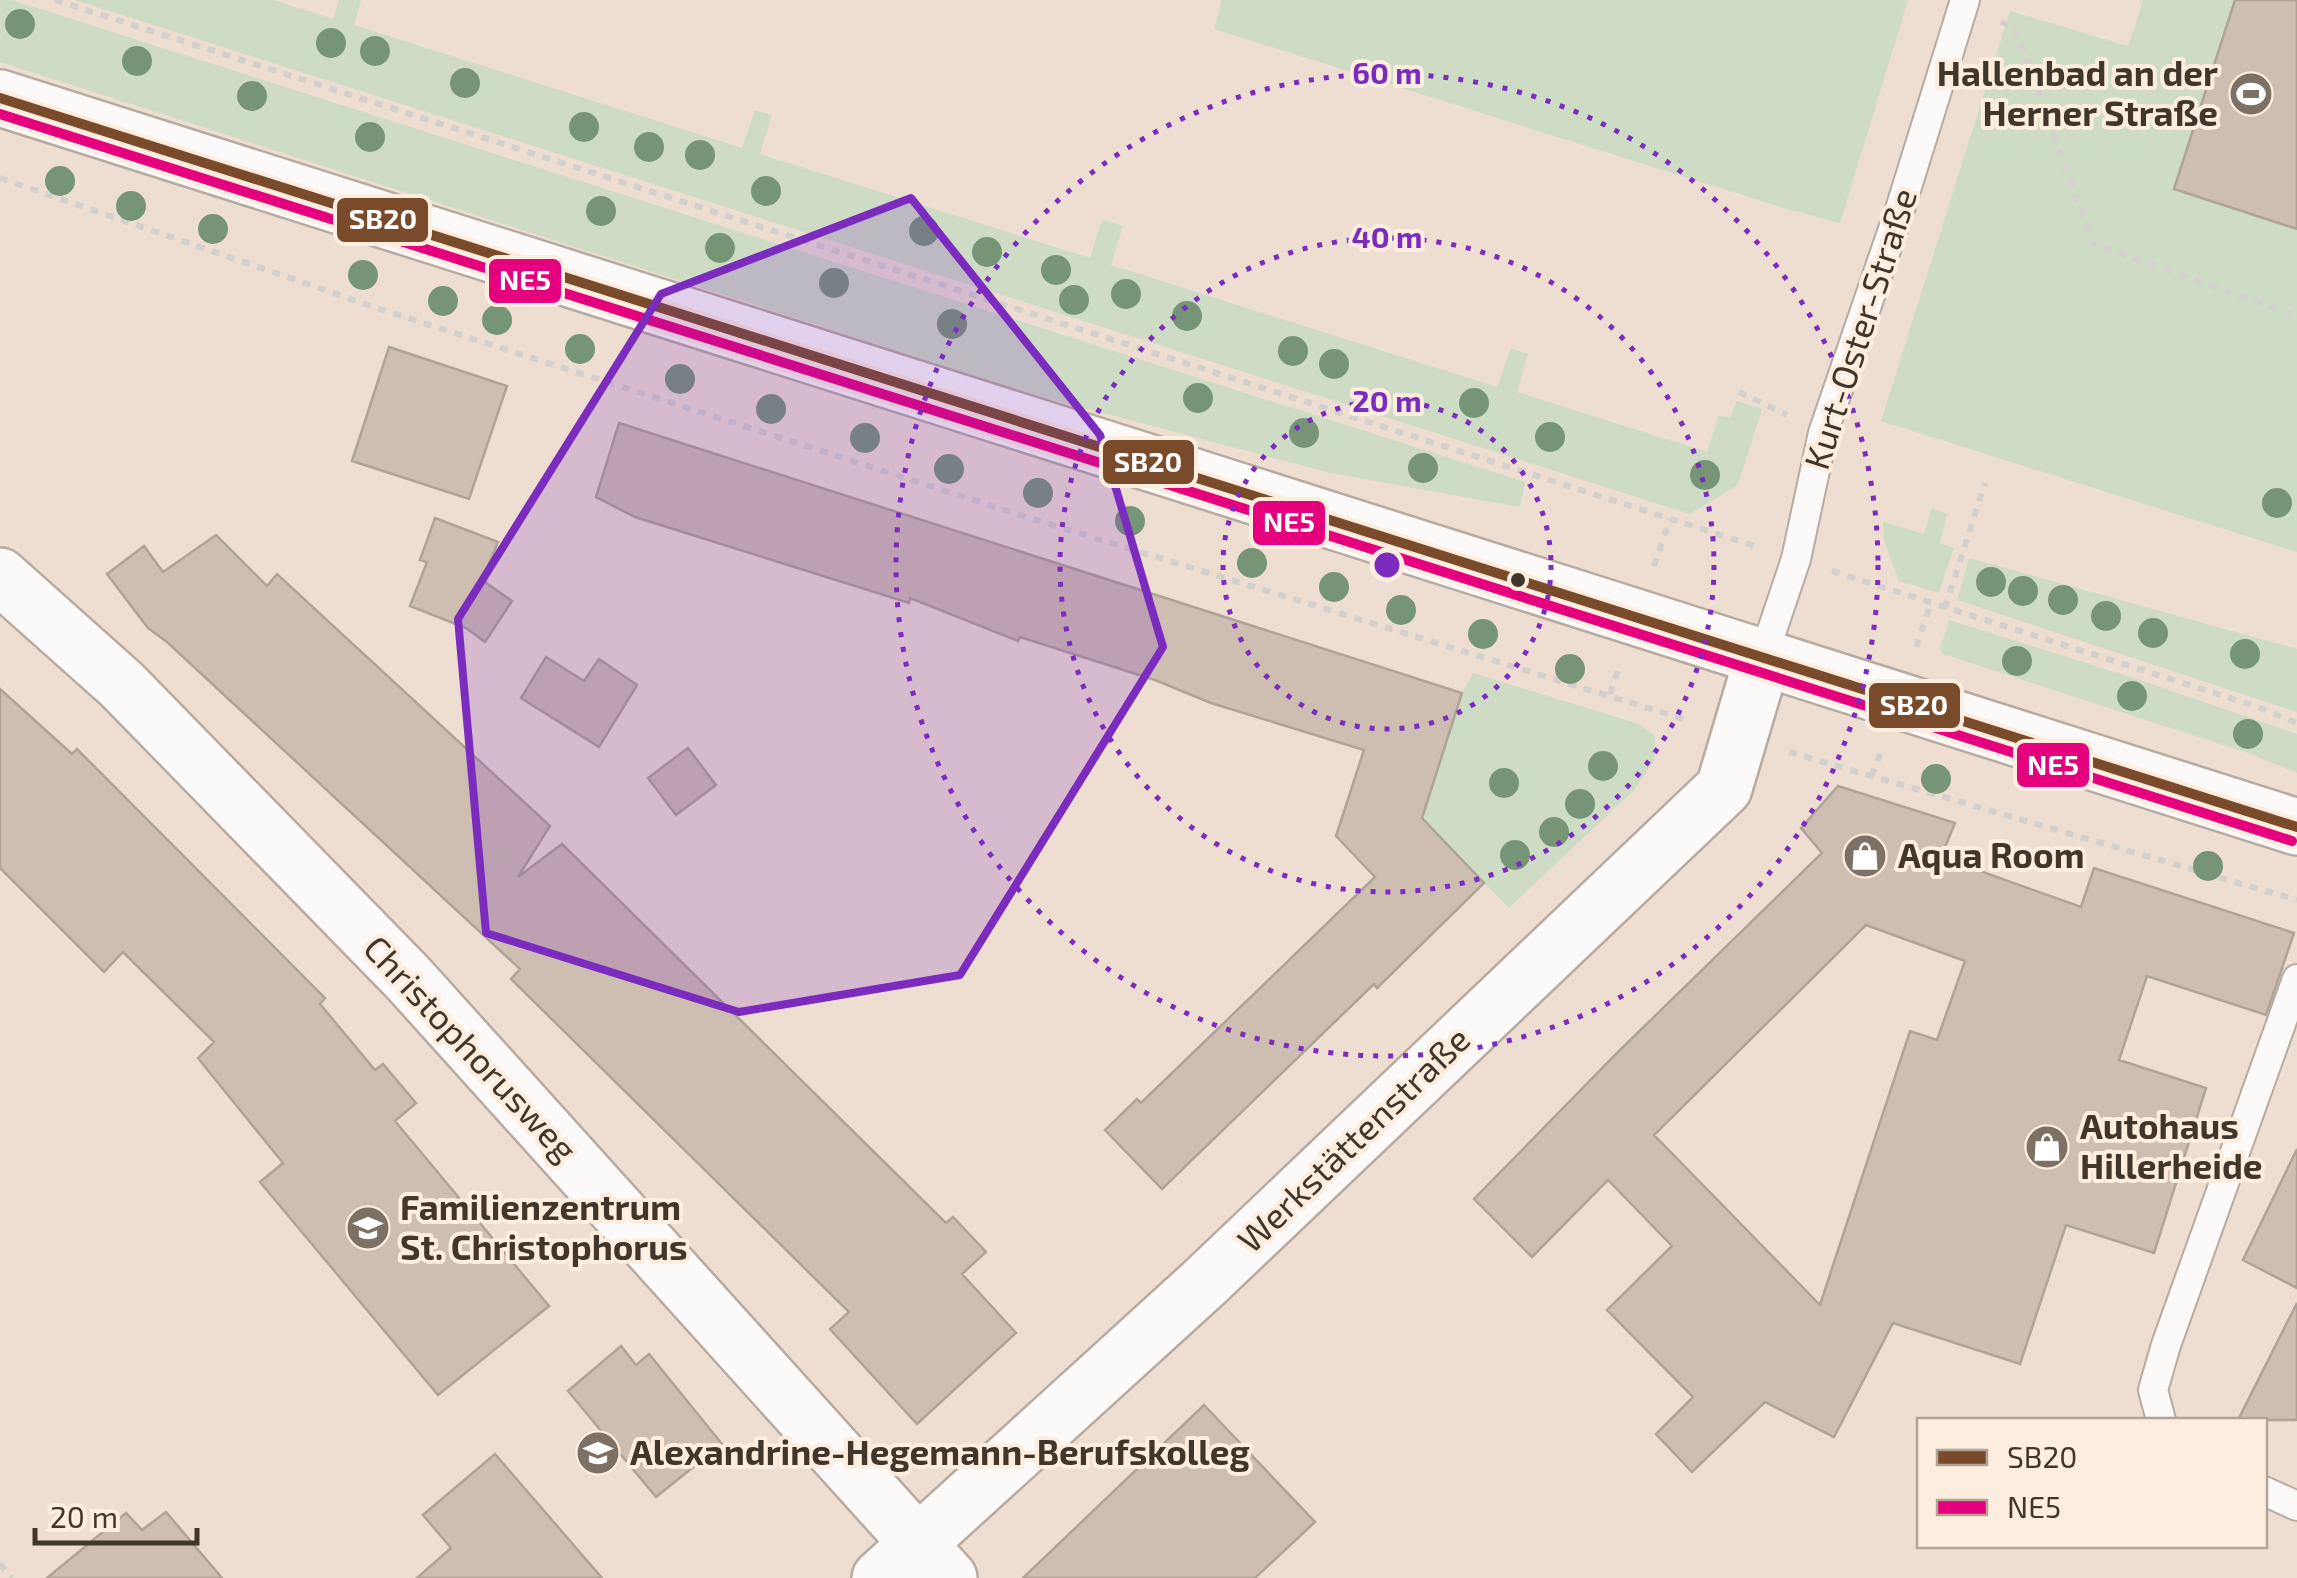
<svg xmlns="http://www.w3.org/2000/svg" width="2297" height="1578" font-family="'Exo 2',sans-serif">
<style>
.green{fill:#cedcc5}
.building{fill:#cdbeb1;stroke:#aea398;stroke-width:2.5;fill-rule:evenodd}
.lines{fill:none;stroke-linecap:round;stroke-linejoin:round}
.service-casing{stroke:#b7aba1;stroke-width:32}
.minor-casing{stroke:#b7aba1;stroke-width:60}
.secondary-casing{stroke:#b7aba1;stroke-width:60}
.path{stroke:#d4d0cd;stroke-width:6;stroke-dasharray:8 8;stroke-linecap:butt}
.service{stroke:#fcfaf8;stroke-width:28}
.minor{stroke:#fcfaf8;stroke-width:55}
.secondary{stroke:#fcfaf8;stroke-width:55}
.bus-1-casing{stroke:#fdedde;stroke-width:18}
.bus-2-casing{stroke:#fdedde;stroke-width:18}
.bus-1{stroke:#7a4b2a;stroke-width:10}
.bus-2{stroke:#e5007d;stroke-width:10}
.tree{fill:#769577}
.marked{fill:#7b2cbf;fill-opacity:0.2;stroke:#7b2cbf;stroke-width:8;stroke-linejoin:round}
.ring{fill:none;stroke:#7b2cbf;stroke-width:5;stroke-dasharray:5 10}
.bus-dot{fill:#40362c;stroke:#fdedde;stroke-width:4}
.labels{text-anchor:middle;stroke-width:8;stroke-linejoin:round;paint-order:stroke}
.poi-label{font-size:35px;font-weight:bold;fill:#40362c;stroke:#fdedde;text-anchor:start}
.street-label{font-size:35px;fill:#40362c;stroke:#fdedde}
.centre{fill:#7b2cbf;stroke:#fdedde;stroke-width:5}
.ring-label{font-size:30px;text-anchor:middle;font-weight:bold;fill:#7b2cbf;stroke:#fdedde;stroke-width:8;stroke-linejoin:round;paint-order:stroke}
.line-badge{stroke:#fdedde;stroke-width:4}
.badge-label{font-size:28px;text-anchor:middle;font-weight:bold;fill:#fff}
</style>
<rect width="100%" height="100%" fill="#edded1"/>
<path class="green" d="M 0,0 L 12,0 L 1525,482 L 1520,507 L 1331,473 L 1035,395 L 0,62 Z
M 75,0 L 274,0 L 333,19 L 339,0 L 361,0 L 354,25 L 742,148 L 755,110 L 772,115 L 760,154 L 1090,258 L 1102,219 L 1123,226 L 1111,265 L 1497,387 L 1511,348 L 1528,354 L 1517,392 L 1707,452 L 1719,415 L 1730,418 L 1737,401 L 1762,409 L 1738,485 L 1690,514 Z
M 1222,0 L 1908,0 L 1840,223 L 1787,209 L 1214,29 Z
M 2143,0 L 2297,0 L 2297,552 L 1881,421 L 2010,11 L 2128,46 Z
M 1932,508 L 1947,514 L 1940,543 L 1954,548 L 1939,593 L 1899,581 L 1884,540 L 1883,522 L 1924,534 Z
M 1969,558 L 2297,649 L 2297,712 L 1957,600 Z
M 1949,620 L 2131,677 L 2297,734 L 2297,773 L 2248,753 L 1943,654 L 1940,649 Z
M 1473,673 L 1639,724 L 1655,736 L 1654,761 L 1634,790 L 1509,908 L 1422,819 L 1462,693 Z"/>
<path class="building" d="M 2235,0 L 2297,0 L 2297,229 L 2174,189 Z
M 389,347 L 507,386 L 469,499 L 352,461 Z
M 619,423 L 1462,693 L 1422,818 L 1484,883 L 1377,988 L 1374,984 L 1162,1189 L 1105,1130 L 1137,1099 L 1141,1103 L 1375,877 L 1336,836 L 1364,750 L 1211,703 L 1155,680 L 1020,637 L 1018,641 L 910,598 L 909,603 L 635,517 L 596,497 Z
M 435,518 L 498,542 L 482,580 L 512,601 L 485,642 L 466,628 L 410,606 L 427,562 L 420,560 Z
M 216,535 L 267,586 L 277,574 L 550,826 L 518,877 L 562,844 L 946,1223 L 953,1217 L 986,1252 L 962,1274 L 1016,1333 L 917,1424 L 830,1329 L 849,1312 L 511,979 L 520,969 L 167,642 L 148,628 L 107,574 L 144,546 L 163,572 Z
M 546,657 L 584,681 L 599,659 L 637,685 L 599,747 L 521,698 Z
M 0,689 L 72,754 L 77,749 L 325,998 L 320,1004 L 375,1070 L 383,1064 L 416,1103 L 395,1121 L 549,1306 L 438,1395 L 260,1182 L 283,1163 L 198,1058 L 214,1042 L 123,952 L 104,972 L 0,868 Z
M 688,748 L 716,785 L 676,815 L 648,778 Z
M 1838,786 L 1955,823 L 1941,857 L 2081,907 L 2094,868 L 2294,933 L 2266,1015 L 2147,976 L 2119,1060 L 2206,1088 L 2154,1253 L 2066,1225 L 2020,1364 L 1893,1323 L 1834,1437 L 1765,1402 L 1692,1472 L 1656,1434 L 1693,1397 L 1607,1310 L 1672,1246 L 1608,1180 L 1532,1257 L 1474,1199 L 1618,1052 L 1822,853 L 1801,828 ZM 1866,925 L 1965,961 L 1937,1040 L 1910,1031 L 1820,1305 L 1654,1135 Z
M 2297,1149 L 2297,1288 L 2243,1260 Z
M 2297,1303 L 2297,1420 L 2238,1420 Z
M 621,1346 L 636,1365 L 649,1354 L 722,1444 L 656,1497 L 568,1391 Z
M 1204,1405 L 1315,1522 L 1255,1578 L 1023,1578 Z
M 495,1454 L 602,1578 L 417,1578 L 451,1548 L 423,1515 Z
M 166,1512 L 222,1578 L 47,1578 L 126,1513 L 142,1530 Z"/>
<g class="lines">
<defs>
<path id="service" d="M 1762,660 L 1796,559 L 1823,433 L 1901,206 L 1965,0
M 2161,1420 L 2153,1390 L 2166,1345 L 2297,979
M 2264,1491 L 2297,1506"/>
<path id="minor" d="M 0,576 L 122,685 L 408,978 L 949,1578
M 880,1578 L 1203,1284 L 1724,788 L 1762,660"/>
<path id="secondary" d="M 0,98 L 2297,827"/>
</defs>
<use href="#service" class="service-casing"/>
<use href="#minor" class="minor-casing"/>
<use href="#secondary" class="secondary-casing"/>
<path class="path" d="M 55,0 L 1758,547
M 2001,22 L 2015,28 L 2093,244 L 2294,315
M 0,178 L 380,309 L 1033,519 L 1687,720
M 1739,392 L 1787,415
M 1654,566 L 1670,519
M 1832,571 L 2255,706 L 2297,723
M 1945,608 L 1985,483
M 1916,647 L 1931,603
M 1610,694 L 1619,667
M 1789,752 L 2297,900
M 1872,776 L 1880,754
M 0,1564 L 12,1578"/>
<use href="#service" class="service"/>
<use href="#minor" class="minor"/>
<use href="#secondary" class="secondary"/>
<defs>
<path id="bus-1" d="M 0,98 L 2297,827"/>
<path id="bus-2" d="M 0,114 L 2292,841"/>
</defs>
<use href="#bus-1" class="bus-1-casing"/>
<use href="#bus-2" class="bus-2-casing"/>
<use href="#bus-1" class="bus-1"/>
<use href="#bus-2" class="bus-2"/>
</g>
<g class="tree">
<circle cx="20" cy="24" r="15"/>
<circle cx="331" cy="43" r="15"/>
<circle cx="375" cy="51" r="15"/>
<circle cx="137" cy="61" r="15"/>
<circle cx="465" cy="83" r="15"/>
<circle cx="252" cy="96" r="15"/>
<circle cx="584" cy="127" r="15"/>
<circle cx="370" cy="137" r="15"/>
<circle cx="649" cy="147" r="15"/>
<circle cx="700" cy="155" r="15"/>
<circle cx="60" cy="181" r="15"/>
<circle cx="766" cy="191" r="15"/>
<circle cx="131" cy="206" r="15"/>
<circle cx="601" cy="211" r="15"/>
<circle cx="213" cy="229" r="15"/>
<circle cx="924" cy="231" r="15"/>
<circle cx="720" cy="248" r="15"/>
<circle cx="987" cy="252" r="15"/>
<circle cx="1056" cy="270" r="15"/>
<circle cx="363" cy="275" r="15"/>
<circle cx="834" cy="283" r="15"/>
<circle cx="1126" cy="294" r="15"/>
<circle cx="1074" cy="300" r="15"/>
<circle cx="443" cy="301" r="15"/>
<circle cx="1187" cy="316" r="15"/>
<circle cx="497" cy="320" r="15"/>
<circle cx="952" cy="324" r="15"/>
<circle cx="580" cy="349" r="15"/>
<circle cx="1293" cy="351" r="15"/>
<circle cx="1334" cy="364" r="15"/>
<circle cx="680" cy="379" r="15"/>
<circle cx="1198" cy="398" r="15"/>
<circle cx="1474" cy="403" r="15"/>
<circle cx="771" cy="409" r="15"/>
<circle cx="1304" cy="433" r="15"/>
<circle cx="1550" cy="437" r="15"/>
<circle cx="865" cy="438" r="15"/>
<circle cx="1423" cy="468" r="15"/>
<circle cx="949" cy="469" r="15"/>
<circle cx="1705" cy="475" r="15"/>
<circle cx="1038" cy="493" r="15"/>
<circle cx="2277" cy="503" r="15"/>
<circle cx="1130" cy="521" r="15"/>
<circle cx="1252" cy="563" r="15"/>
<circle cx="1991" cy="582" r="15"/>
<circle cx="1334" cy="587" r="15"/>
<circle cx="2023" cy="591" r="15"/>
<circle cx="2063" cy="600" r="15"/>
<circle cx="1401" cy="610" r="15"/>
<circle cx="2106" cy="616" r="15"/>
<circle cx="2153" cy="633" r="15"/>
<circle cx="1483" cy="634" r="15"/>
<circle cx="2245" cy="654" r="15"/>
<circle cx="2017" cy="661" r="15"/>
<circle cx="1570" cy="669" r="15"/>
<circle cx="2132" cy="696" r="15"/>
<circle cx="2248" cy="734" r="15"/>
<circle cx="1603" cy="766" r="15"/>
<circle cx="1936" cy="779" r="15"/>
<circle cx="1504" cy="783" r="15"/>
<circle cx="1580" cy="804" r="15"/>
<circle cx="1554" cy="832" r="15"/>
<circle cx="1515" cy="855" r="15"/>
<circle cx="2208" cy="866" r="15"/>
</g>
<path class="marked" d="M 911,198 L 1100,435 L 1163,647 L 960,975 L 739,1012 L 486,933 L 458,619 L 661,294 Z"/>
<g class="ring">
<circle cx="1387" cy="565" r="164"/>
<circle cx="1387" cy="565" r="327"/>
<circle cx="1387" cy="565" r="491"/>
</g>
<defs>
<symbol id="stadium-disc" viewBox="-11 -11 22 22"><circle r="9.5" fill="#7d7166" stroke="#fdedde"/><path d="M0-5a6.5 5 0 1 0 0 10a6.5 5 0 1 0 0-10ZM-3.5-1.8h7v3.6h-7Z" fill="#fff"/></symbol>
<symbol id="shop-disc" viewBox="-11 -11 22 22"><circle r="9.5" fill="#7d7166" stroke="#fdedde"/><path d="M-5-2.5h2.3a2.7 3.5 0 0 1 5.4 0H5L5.5 6h-11ZM-1.5-2.5h3a1.5 2.3 0 0 0-3 0Z" fill="#fff"/></symbol>
<symbol id="school-disc" viewBox="-11 -11 22 22"><circle r="9.5" fill="#7d7166" stroke="#fdedde"/><path d="M0-5L7-2L0 1L-7-2ZM-4 1L0 2.5L4 1V4Q0 6-4 4Z" fill="#fff"/></symbol>
</defs>
<g fill-rule="evenodd">
<use href="#stadium-disc" x="2226" y="69" width="50" height="50"/>
<use href="#shop-disc" x="1840" y="831" width="50" height="50"/>
<use href="#shop-disc" x="2022" y="1122" width="50" height="50"/>
<use href="#school-disc" x="343" y="1203" width="50" height="50"/>
<use href="#school-disc" x="573" y="1428" width="50" height="50"/>
</g>
<circle class="bus-dot" cx="1518" cy="580" r="9"/>
<g class="labels">
<g class="poi-label">
<text x="2218" y="86" text-anchor="end">Hallenbad an der<tspan x="2218" dy="40">Herner Straße</tspan></text>
<text x="1898" y="868">Aqua Room</text>
<text x="2080" y="1139">Autohaus<tspan x="2080" dy="40">Hillerheide</tspan></text>
<text x="400" y="1220">Familienzentrum<tspan x="400" dy="40">St. Christophorus</tspan></text>
<text x="630" y="1465">Alexandrine-Hegemann-Berufskolleg</text>
</g>
<g class="street-label">
<text transform="translate(1861 329) rotate(-72)" y="12">Kurt-Oster-Straße</text>
<text transform="translate(470 1049) rotate(47)" y="12">Christophorusweg</text>
<text transform="translate(1354 1140) rotate(-44)" y="12">Werkstättenstraße</text>
</g>
</g>
<circle cx="1387" cy="565" r="15" class="centre"/>
<g class="ring-label">
<text x="1387" y="84">60 m</text>
<text x="1387" y="248">40 m</text>
<text x="1387" y="412">20 m</text>
</g>
<g class="line-badge">
<rect x="335" y="196" width="95" height="48" rx="10" fill="#7a4b2a"/>
<rect x="487" y="257" width="76" height="48" rx="10" fill="#e5007d"/>
<rect x="1101" y="438" width="95" height="48" rx="10" fill="#7a4b2a"/>
<rect x="1251" y="499" width="76" height="48" rx="10" fill="#e5007d"/>
<rect x="1867" y="681" width="95" height="49" rx="10" fill="#7a4b2a"/>
<rect x="2015" y="741" width="76" height="48" rx="10" fill="#e5007d"/>
</g>
<g class="badge-label">
<text x="383" y="229">SB20</text>
<text x="525" y="290">NE5</text>
<text x="1148" y="472">SB20</text>
<text x="1289" y="532">NE5</text>
<text x="1914" y="715">SB20</text>
<text x="2053" y="775">NE5</text>
</g>
<rect x="1917" y="1418" width="350" height="130" fill="#fdedde" stroke="#b1a497" stroke-width="2.5"/>
<rect x="1937" y="1450" width="50" height="15" fill="#7a4b2a" stroke="#b1a497" stroke-width="2.5"/>
<text x="2007" y="1468" font-size="30" fill="#40362c">SB20</text>
<rect x="1937" y="1500" width="50" height="15" fill="#e5007d" stroke="#b1a497" stroke-width="2.5"/>
<text x="2007" y="1518" font-size="30" fill="#40362c">NE5</text>
<path d="M35 1528v15h162v-15" fill="none" stroke="#40362c" stroke-width="5"/>
<text x="50" y="1528" font-size="30" fill="#40362c" stroke="#fdedde" stroke-width="8" paint-order="stroke">20 m</text>
</svg>
